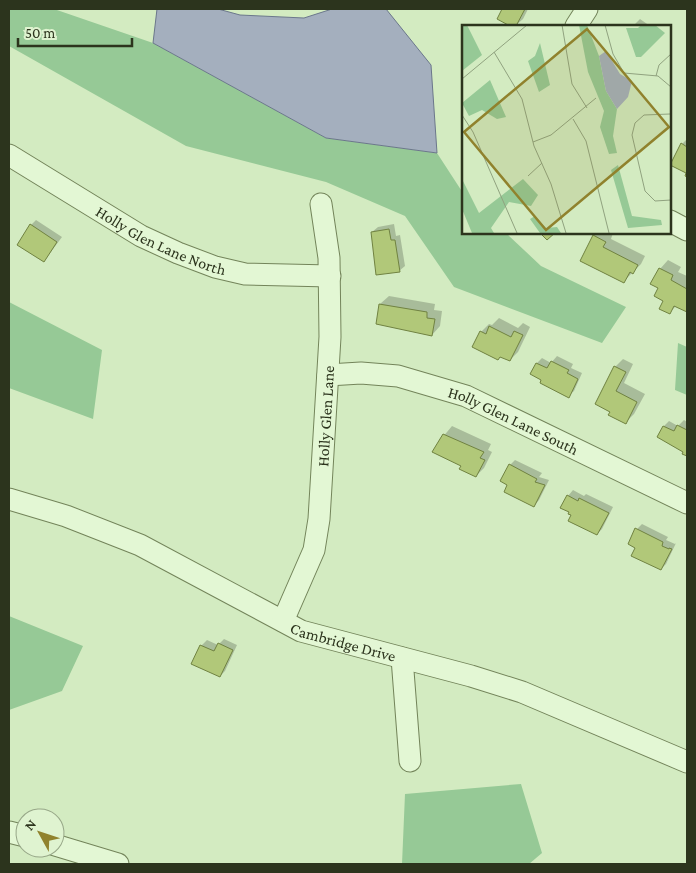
<svg xmlns="http://www.w3.org/2000/svg" width="696" height="873" font-family="'Crimson Pro',serif">
<style>
.green{fill:#96c996}
.water{fill:#a4afbe;stroke:#6b778b}
.shadow{fill:#0003}
.building{fill:#b1c879;stroke:#708241}
.lines{fill:none;stroke-linecap:round;stroke-linejoin:round}
.minor-casing{stroke:#73845a;stroke-width:23}
.minor{stroke:#e3f7d4;stroke-width:21}
.labels{text-anchor:middle;stroke-width:5;stroke-linejoin:round;paint-order:stroke}
.street-label{font-size:16px;fill:#2c341d;stroke:#dff3d0}
.inset-road{fill:none;stroke:#90a27f;stroke-width:1}
.view{fill:#90822d;fill-opacity:0.15;stroke:#90822d;stroke-width:2.5}
.inset-edge{fill:none;stroke:#2c341d;stroke-width:2.5}
</style>
<rect width="100%" height="100%" fill="#d3ebc1"/>
<path class="green" d="M 9,9 L 54,9 L 153,43 L 326,138 L 437,153 L 463,193 L 463,232 L 506,233 L 541,266 L 626,307 L 602,343 L 454,287 L 405,216 L 326,182 L 186,146 L 9,46 Z
M 9,302 L 102,350 L 93,419 L 9,388 Z
M 678,343 L 687,347 L 687,395 L 675,390 Z
M 9,616 L 83,646 L 62,691 L 9,710 Z
M 521,784 L 542,853 L 529,864 L 402,864 L 405,794 Z"/>
<path class="water" d="M 157,9 L 218,9 L 240,15 L 304,18 L 332,9 L 386,9 L 431,65 L 437,153 L 326,138 L 153,43 Z"/>
<path class="shadow" d="M 503,9 L 528,9 L 523,19 L 515,26 L 498,18 Z
M 640,19 L 650,26 L 633,26 Z
M 687,139 L 687,173 L 671,165 L 682,144 Z
M 36,220 L 62,237 L 44,261 L 31,225 Z
M 394,224 L 396,236 L 400,235 L 405,266 L 399,271 L 377,274 L 372,232 L 378,227 Z
M 597,232 L 611,232 L 613,233 L 611,239 L 645,256 L 641,264 L 624,281 L 594,236 Z
M 668,260 L 681,267 L 678,272 L 687,276 L 687,311 L 676,306 L 669,313 L 660,287 L 660,269 Z
M 389,296 L 435,304 L 434,310 L 442,311 L 440,326 L 432,335 L 378,323 L 380,304 Z
M 499,318 L 518,328 L 523,323 L 530,327 L 518,352 L 510,360 L 501,356 L 498,359 L 481,332 L 489,324 L 492,325 Z
M 557,356 L 573,364 L 571,368 L 582,373 L 574,391 L 568,396 L 543,379 L 537,363 L 542,358 L 551,363 Z
M 623,359 L 633,364 L 624,383 L 645,394 L 634,414 L 626,422 L 610,414 L 615,367 Z
M 684,420 L 687,422 L 687,454 L 659,437 L 664,426 L 669,421 L 678,426 Z
M 452,426 L 491,444 L 488,450 L 492,452 L 484,468 L 476,476 L 442,438 Z
M 515,460 L 542,473 L 539,477 L 549,480 L 539,500 L 534,506 L 509,485 L 510,465 Z
M 573,490 L 584,496 L 586,494 L 613,507 L 602,529 L 597,534 L 572,515 L 568,496 Z
M 642,524 L 668,537 L 666,540 L 675,544 L 676,543 L 666,564 L 661,569 L 637,547 L 637,529 Z
M 224,639 L 237,645 L 225,671 L 220,676 L 193,663 L 202,645 L 207,640 L 218,645 Z"/>
<path class="building" d="M 502,9 L 525,9 L 516,26 L 510,26 L 497,19 Z
M 681,143 L 687,147 L 687,177 L 685,176 L 686,173 L 670,165 Z
M 30,224 L 57,242 L 44,262 L 17,245 Z
M 389,229 L 391,240 L 395,240 L 400,272 L 376,275 L 371,232 Z
M 539,232 L 556,232 L 547,240 Z
M 593,235 L 606,242 L 603,247 L 638,265 L 633,274 L 630,272 L 624,283 L 580,261 Z
M 659,268 L 673,275 L 671,280 L 687,289 L 687,312 L 674,306 L 670,314 L 659,309 L 663,301 L 654,296 L 658,288 L 650,284 Z
M 379,304 L 427,312 L 427,318 L 435,319 L 432,336 L 376,324 Z
M 489,326 L 511,337 L 514,331 L 523,335 L 510,361 L 500,357 L 498,360 L 472,347 L 480,331 L 486,334 Z
M 551,361 L 569,370 L 567,373 L 578,379 L 569,398 L 540,383 L 541,380 L 530,374 L 536,363 L 547,368 Z
M 614,366 L 626,372 L 616,391 L 637,402 L 626,424 L 608,415 L 610,412 L 595,404 Z
M 677,425 L 687,430 L 687,456 L 682,454 L 683,452 L 657,437 L 663,426 L 674,431 Z
M 443,434 L 484,452 L 480,458 L 485,460 L 476,477 L 459,469 L 461,466 L 432,452 Z
M 509,464 L 537,479 L 535,482 L 545,485 L 534,507 L 504,492 L 507,485 L 500,481 Z
M 567,495 L 578,501 L 579,498 L 609,513 L 597,535 L 568,521 L 571,515 L 568,514 L 569,512 L 560,508 Z
M 635,528 L 663,542 L 662,546 L 669,549 L 669,548 L 672,549 L 661,570 L 631,556 L 635,548 L 628,544 Z
M 218,643 L 233,650 L 220,677 L 191,664 L 200,645 L 214,651 Z"/>
<g class="lines">
<defs>
<g id="minor">
<path d="M 576,26 L 587,9"/>
<path id="s1" d="M 9,155 L 141,236 L 178,253 L 215,267 L 245,274 L 330,276"/>
<path d="M 670,221 L 687,230"/>
<path id="s2" d="M 328,375 L 361,373 L 398,376 L 466,396 L 687,503"/>
<path id="s3" d="M 9,499 L 66,516 L 140,545 L 301,631 L 471,676 L 522,692 L 687,762"/>
<path id="s4" d="M 283,621 L 314,550 L 319,519 L 330,337 L 329,258 L 321,204"/>
<path d="M 402,658 L 410,761"/>
<path d="M 9,832 L 25,836"/>
<path d="M 55,845 L 118,864"/>
</g>
</defs>
<use href="#minor" class="minor-casing"/>
<use href="#minor" class="minor"/>
</g>
<g class="labels">
<g class="street-label">
<text dy="6" stroke="none"><textPath href="#s1" startOffset="175">Holly Glen Lane North</textPath></text>
<text dy="6" stroke="none"><textPath href="#s4" startOffset="212">Holly Glen Lane</textPath></text>
<text dy="6" stroke="none"><textPath href="#s2" startOffset="194">Holly Glen Lane South</textPath></text>
<text dy="6" stroke="none"><textPath href="#s3" startOffset="365">Cambridge Drive</textPath></text>
</g>
</g>
<g transform="translate(462 25)">
<rect width="209" height="209" fill="#d3ebc1"/>
<path d="M 0,0 L 5,0 L 20,30 L 0,46 ZM 117,0 L 125,0 L 137,31 L 144,66 L 155,84 L 151,111 L 155,128 L 147,129 L 138,102 L 142,86 L 126,47 ZM 179,0 L 193,0 L 203,8 L 179,32 L 174,32 L 164,3 L 176,3 ZM 78,18 L 88,60 L 77,67 L 66,36 L 73,31 ZM 28,55 L 44,92 L 35,94 L 20,85 L 7,91 L 0,78 ZM 156,140 L 170,191 L 199,195 L 200,200 L 166,203 L 149,145 ZM 0,154 L 17,188 L 61,154 L 76,170 L 69,181 L 47,177 L 29,203 L 32,208 L 10,208 L 0,184 ZM 73,191 L 84,203 L 95,202 L 99,208 L 78,208 L 68,194 Z" fill="#96c996"/>
<path d="M 144,26 L 158,49 L 170,56 L 166,72 L 155,84 L 144,66 L 137,31 Z" fill="#a4afbe"/>
<path class="inset-road" d="M 100,0 L 110,59 L 125,83M 143,0 L 151,29 L 162,48 L 196,51 L 209,62M 32,27 L 60,74 L 72,121 L 89,159 L 104,208M 194,51 L 197,40 L 209,29M 0,54 L 65,0M 209,83 L 209,112M 208,89 L 182,90 L 173,98 L 170,110 L 183,166 L 193,176 L 209,175M 0,90 L 11,107 L 55,208M 111,94 L 124,116 L 147,208M 71,117 L 89,110 L 134,73M 66,151 L 80,138"/>
<path class="view" d="M 125,4 L 207,102 L 84,205 L 2,107 Z"/>
<rect width="209" height="209" class="inset-edge"/>
</g>
<rect width="696" height="873" fill="none" stroke="#2c341d" stroke-width="20"/>
<g transform="translate(40 833) rotate(310)"><circle r="24" fill="#dff3d0" stroke="#97a788"/>
<path d="M0-4L9 19L0 12L-9 19Z" fill="#90822d"/>
<text y="-8" font-size="14" font-weight="bold" text-anchor="middle" fill="#2c341d">N</text>
</g>
<path d="M18 38v8h114v-8" fill="none" stroke="#2c341d" stroke-width="2.5"/>
<text x="25" y="38" font-size="15" fill="#2c341d" stroke="#dff3d0" stroke-width="4" paint-order="stroke">50 m</text>
</svg>
